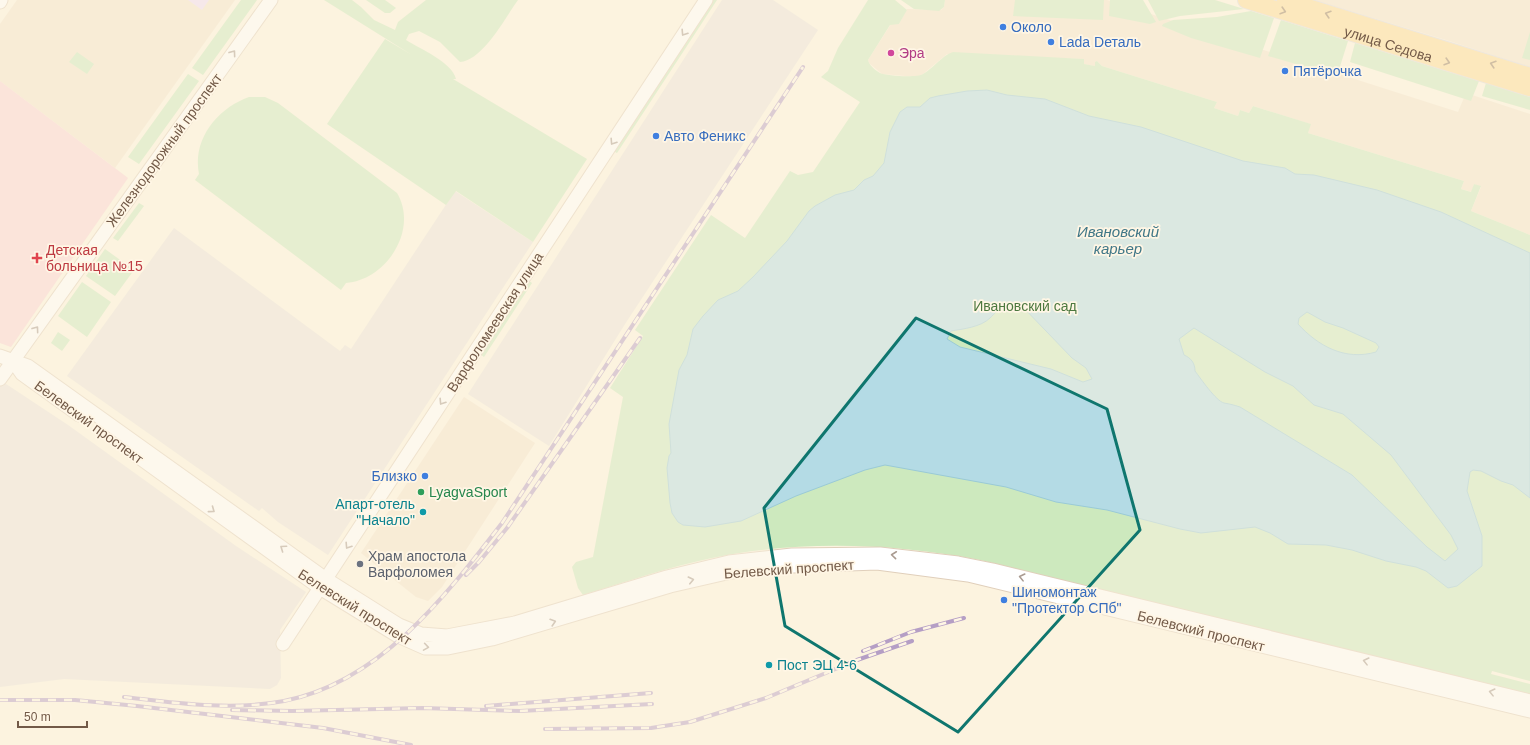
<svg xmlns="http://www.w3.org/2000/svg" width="1530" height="745" font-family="Helvetica,sans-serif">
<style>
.residential{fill:#f4e4cd}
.industrial{fill:#eae3db}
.education{fill:#efdcf8}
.medical{fill:#fad2d4}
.green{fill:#cde9be}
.water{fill:#b4dbe5;stroke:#9acad7;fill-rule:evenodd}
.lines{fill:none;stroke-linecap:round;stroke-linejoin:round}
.minor-casing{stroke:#e0cfbb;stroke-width:15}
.major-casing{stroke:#e0dad7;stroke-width:18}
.minor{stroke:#fff;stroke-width:13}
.major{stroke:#fddc95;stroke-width:16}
.rail-casing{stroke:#b59ec5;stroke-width:4}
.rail{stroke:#fff6e5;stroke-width:2.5;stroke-dasharray:8;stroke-linecap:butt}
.oneway{stroke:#9c805e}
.oneway2{stroke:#aa9b91}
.marked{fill:none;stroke:#0f766e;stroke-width:3;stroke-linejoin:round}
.shop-dot{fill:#3f7fe0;stroke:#fff6e5;stroke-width:1.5}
.hotel-dot{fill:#d1479c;stroke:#fff6e5;stroke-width:1.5}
.health-dot{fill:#e0444e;stroke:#fff6e5;stroke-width:1.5}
.leisure-dot{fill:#2e9e5b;stroke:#fff6e5;stroke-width:1.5}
.culture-dot{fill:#0f9aa8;stroke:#fff6e5;stroke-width:1.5}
.worship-dot{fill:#6b7280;stroke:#fff6e5;stroke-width:1.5}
.labels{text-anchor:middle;stroke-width:3.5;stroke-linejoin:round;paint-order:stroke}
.shop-label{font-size:14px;fill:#366cbe;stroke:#fff6e5;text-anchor:start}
.street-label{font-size:14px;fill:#725947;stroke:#fff6e5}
.hotel-label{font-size:14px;fill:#b23c85;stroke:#fff6e5;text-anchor:start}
.health-label{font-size:14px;fill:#be3a42;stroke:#fff6e5;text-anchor:start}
.park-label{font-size:14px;fill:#4c783f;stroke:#fff6e5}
.leisure-label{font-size:14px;fill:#27864d;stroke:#fff6e5;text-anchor:start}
.culture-label{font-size:14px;fill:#0d838f;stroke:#fff6e5;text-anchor:end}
.worship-label{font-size:14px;fill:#5b616d;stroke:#fff6e5;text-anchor:start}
.water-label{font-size:15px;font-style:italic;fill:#407787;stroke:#fff6e5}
</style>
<rect width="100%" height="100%" fill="#fcf3df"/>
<path class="residential" d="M 17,0 L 235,0 L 115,168 L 0,81 L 0,24 Z
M 945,0 L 1107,0 L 1458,112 L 1466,93 L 1530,114 L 1530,235 L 1471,211 L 1481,187 L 1474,184 L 1472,192 L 1461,189 L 1464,181 L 1308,133 L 1310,124 L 1253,106 L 1249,113 L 1240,110 L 1238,116 L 1214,108 L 1217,102 L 1102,66 L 1097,61 L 1095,66 L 1083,64 L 1084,59 L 947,54 L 923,74 L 917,77 L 882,74 L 869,63 L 868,60 L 891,24 L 899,24 L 907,9 L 941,10 L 944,7 Z
M 1314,0 L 1530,0 L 1530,67 L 1446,40 Z
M 464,397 L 535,443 L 442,587 L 428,601 L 416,597 L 361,553 Z"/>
<path class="industrial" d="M 722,0 L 773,0 L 818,30 L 625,324 L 549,446 L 468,394 Z
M 455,191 L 533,242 L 328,555 L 278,522 L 262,508 L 259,511 L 67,376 L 174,228 L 340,351 L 345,345 L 351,349 Z
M 0,380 L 68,425 L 236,546 L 306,592 L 280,630 L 281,678 L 277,685 L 270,689 L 64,679 L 0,687 Z"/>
<path class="education" d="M 188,0 L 209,0 L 202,10 Z"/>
<path class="medical" d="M 0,81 L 128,178 L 11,347 L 0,343 Z"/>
<path class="green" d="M 241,0 L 257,0 L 203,75 L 192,68 Z
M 324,0 L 352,0 L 361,7 L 374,20 L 395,30 L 398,22 L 426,0 L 518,0 C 505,18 483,60 460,62 L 440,42 L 419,31 L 409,34 L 406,40 C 420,49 452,62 456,79 L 453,79 L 587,159 L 533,242 L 456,191 L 446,205 L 327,124 L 385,39 L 412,55 Z
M 366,0 L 385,0 L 396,8 L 390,13 L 385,13 Z
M 712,0 L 717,0 L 617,153 L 613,151 Z
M 868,0 L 895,0 L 907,10 L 899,24 L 890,25 L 868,60 C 869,65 875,70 880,73 C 887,76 917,78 923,74 C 934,68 941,56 953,52 L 1084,59 L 1084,64 L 1095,66 L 1095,62 L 1097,61 L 1102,66 L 1217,102 L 1214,108 L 1238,116 L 1240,110 L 1249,113 L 1253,106 L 1311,124 L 1308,133 L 1464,181 L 1461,189 L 1471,192 L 1474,184 L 1481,186 L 1471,211 L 1530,235 L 1530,681 L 1492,671 L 1491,674 L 1530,684 L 1530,694 L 980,560 C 892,543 799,540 712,558 C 668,567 626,582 583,595 L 578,588 L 572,567 L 576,562 L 593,557 L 623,397 L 610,388 L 643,336 L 635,330 L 711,215 L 745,238 L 790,171 L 798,175 L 813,172 L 860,102 L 821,77 L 828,71 L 838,48 Z
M 901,0 L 945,0 L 944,7 L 939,11 L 914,9 Z
M 1015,0 L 1104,0 L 1103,20 L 1013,16 Z
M 1110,0 L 1143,0 L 1156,22 L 1150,24 L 1109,16 Z
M 1148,0 L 1215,0 L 1244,9 L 1180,16 L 1159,21 Z
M 1251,11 L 1274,18 L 1260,58 L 1191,38 L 1162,26 L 1163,24 L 1173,20 L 1217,17 Z
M 1281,20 L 1348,41 L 1337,76 L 1268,56 Z
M 1530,32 L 1530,60 L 1522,58 Z
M 1355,43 L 1479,81 L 1471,101 L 1350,62 Z
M 77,52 L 94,64 L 87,74 L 69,62 Z
M 188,74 L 199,81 L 139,164 L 128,157 Z
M 1486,83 L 1530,97 L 1530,110 L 1482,96 Z
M 249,97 L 265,97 L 278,103 L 397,193 C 419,230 386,280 346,283 L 341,290 L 195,180 L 199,174 C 192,139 218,108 249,97 Z
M 139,203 L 144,206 L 118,241 L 113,238 Z
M 105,249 L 134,270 L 115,296 L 86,276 Z
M 528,280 L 532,283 L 484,357 L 480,354 Z
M 82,282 L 111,302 L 87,337 L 58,316 Z
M 58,332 L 70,340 L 62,351 L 51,343 Z"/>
<path class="water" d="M 987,90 L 1007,95 L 1045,99 L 1089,116 L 1141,127 L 1243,161 L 1285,168 L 1295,174 L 1314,175 L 1377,190 L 1441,212 L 1530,253 L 1530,498 L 1513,485 L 1501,481 L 1481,471 L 1473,470 L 1470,472 L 1467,491 L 1482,536 L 1482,566 L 1457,586 L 1448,588 L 1426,571 L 1416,567 L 1386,561 L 1352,550 L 1326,545 L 1288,544 L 1270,533 L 1255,527 L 1201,533 L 1180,529 L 1107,510 L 1056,502 L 1006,487 L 885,465 L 865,470 L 796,496 L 741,521 L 705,527 L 683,525 L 678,522 L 672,513 L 670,503 L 667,468 L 669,456 L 671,453 L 669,424 L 679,370 L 687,355 L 693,329 L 703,316 L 718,300 L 738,291 L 753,277 L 787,241 L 809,211 L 815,206 L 835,195 L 854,190 L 864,180 L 873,176 L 884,163 L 890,132 L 900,112 L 907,107 L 920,107 L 930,98 L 938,96 L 967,91 ZM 1012,302 L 1020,304 L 1072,358 L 1086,368 L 1092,379 L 1083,382 L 1051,369 L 960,347 L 947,339 L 951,331 C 963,329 981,327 990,318 C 1001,308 995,307 1012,302 ZM 1307,312 L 1325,322 L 1343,328 L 1376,343 L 1379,347 L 1376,352 C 1345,361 1318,346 1298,324 L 1299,318 ZM 1194,328 L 1265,372 L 1293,386 L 1314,405 L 1343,414 L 1391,455 L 1451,535 L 1458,549 L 1445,561 L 1427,547 L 1352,475 L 1240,407 C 1234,405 1230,404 1224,403 C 1216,401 1201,379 1195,371 C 1195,363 1191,358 1184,355 L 1179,339 Z"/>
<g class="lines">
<defs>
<path id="minor" d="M 0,2 L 1,0
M 0,356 L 28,366 L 326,579 L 399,625 L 421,634 L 447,636 L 515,623 L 667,577 L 729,562 L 792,555 L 880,554 L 958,563 L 993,570 L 1530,701
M 13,361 L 22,374 L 79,415
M 0,379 L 271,0
M 133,453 L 320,588 L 398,636 L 425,648 L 448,648 L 492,639 L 670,586 L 731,572 L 793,566 L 877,563 L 968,575 L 1530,711
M 283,644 L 706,0"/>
<g id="major">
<path id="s1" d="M 1246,0 L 1530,88"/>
<path d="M 1285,0 L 1530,76"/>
</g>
</defs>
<use href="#minor" class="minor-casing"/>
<use href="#major" class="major-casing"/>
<use href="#minor" class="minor"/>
<use href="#major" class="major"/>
<defs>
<path id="rail" d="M 466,575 L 479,562 L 507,528 L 640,338
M 863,651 L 911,632 L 964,618
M 124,697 C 176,703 232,711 284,701 C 380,682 445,597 502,523 L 803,67
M 0,700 L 75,700 L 137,706 L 323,728 L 411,745
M 486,706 L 651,693
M 232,710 L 292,711 L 423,708 L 520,711 L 652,704
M 545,729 L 651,728 L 690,722 L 766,698 L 857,660 L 912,641"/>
</defs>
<use href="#rail" class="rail-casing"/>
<use href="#rail" class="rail"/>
</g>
<defs><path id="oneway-chevron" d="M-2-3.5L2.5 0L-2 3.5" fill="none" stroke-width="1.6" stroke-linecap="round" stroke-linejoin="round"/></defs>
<g class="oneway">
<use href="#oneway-chevron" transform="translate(1283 11) rotate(17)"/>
<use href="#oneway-chevron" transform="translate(1328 14) rotate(-163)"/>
<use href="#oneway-chevron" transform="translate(1447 62) rotate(17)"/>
<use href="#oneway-chevron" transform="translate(1493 64) rotate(-163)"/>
</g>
<g class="oneway2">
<use href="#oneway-chevron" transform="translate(684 33) rotate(123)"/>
<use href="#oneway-chevron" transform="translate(233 53) rotate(-54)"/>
<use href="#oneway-chevron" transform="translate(613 142) rotate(123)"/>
<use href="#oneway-chevron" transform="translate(36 329) rotate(-54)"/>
<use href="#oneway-chevron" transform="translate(442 402) rotate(123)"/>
<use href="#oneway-chevron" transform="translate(212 510) rotate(36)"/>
<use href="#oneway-chevron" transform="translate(348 546) rotate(123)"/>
<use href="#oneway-chevron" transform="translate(283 548) rotate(-145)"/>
<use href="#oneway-chevron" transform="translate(894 555) rotate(-174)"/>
<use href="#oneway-chevron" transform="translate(1022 577) rotate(-166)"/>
<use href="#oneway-chevron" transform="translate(691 580) rotate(-13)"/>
<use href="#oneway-chevron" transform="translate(553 622) rotate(-17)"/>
<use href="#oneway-chevron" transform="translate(426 647) rotate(9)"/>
<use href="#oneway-chevron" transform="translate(1366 661) rotate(-166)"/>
<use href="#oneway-chevron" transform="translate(1492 692) rotate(-166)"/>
</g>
<path d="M0 0H1530V745H0ZM 916,318 L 1107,409 L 1140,530 L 958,732 L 785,626 L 764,508 Z" fill="#fcf3df" fill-opacity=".55" fill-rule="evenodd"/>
<path class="marked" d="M 916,318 L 1107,409 L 1140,530 L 958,732 L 785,626 L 764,508 Z"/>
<g class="shop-dot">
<circle cx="1003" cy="27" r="4"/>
<circle cx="1051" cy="42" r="4"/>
<circle cx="1285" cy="71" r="4"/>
<circle cx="656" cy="136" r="4"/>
<circle cx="425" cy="476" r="4"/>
<circle cx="1004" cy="600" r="4"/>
</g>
<circle class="hotel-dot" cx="891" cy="53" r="4"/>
<path class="health-dot" d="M35 252h4v4h4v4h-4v4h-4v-4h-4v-4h4z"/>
<circle class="leisure-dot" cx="421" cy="492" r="4"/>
<g class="culture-dot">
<circle cx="423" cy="512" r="4"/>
<circle cx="769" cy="665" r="4"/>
</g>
<circle class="worship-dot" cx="360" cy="564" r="4"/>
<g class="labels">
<g class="shop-label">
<text x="1011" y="32">Около</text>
<text x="1059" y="47">Lada Dеталь</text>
<text x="1293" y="76">Пятёрочка</text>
<text x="664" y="141">Авто Феникс</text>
<text x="417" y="481" text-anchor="end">Близко</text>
<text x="1012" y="597">Шиномонтаж<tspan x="1012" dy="16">"Протектор СПб"</tspan></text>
</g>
<g class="street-label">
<text dy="5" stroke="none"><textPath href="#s1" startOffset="149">улица Седова</textPath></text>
<text transform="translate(164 150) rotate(-54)" y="5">Железнодорожный проспект</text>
<text transform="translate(495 322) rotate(-57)" y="5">Варфоломеевская улица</text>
<text transform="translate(89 422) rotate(36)" y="5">Белевский проспект</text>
<text transform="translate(789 569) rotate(-4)" y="5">Белевский проспект</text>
<text transform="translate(355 607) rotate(32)" y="5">Белевский проспект</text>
<text transform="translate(1201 631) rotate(14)" y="5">Белевский проспект</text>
</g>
<g class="hotel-label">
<text x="899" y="58">Эра</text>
</g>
<g class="health-label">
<text x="46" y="255">Детская<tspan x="46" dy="16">больница №15</tspan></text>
</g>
<g class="park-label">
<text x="1025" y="311">Ивановский сад</text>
</g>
<g class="leisure-label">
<text x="429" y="497">LyagvaSport</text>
</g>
<g class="culture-label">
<text x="415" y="509">Апарт-отель<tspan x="415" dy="16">"Начало"</tspan></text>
<text x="777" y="670" text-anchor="start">Пост ЭЦ 4-6</text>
</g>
<g class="worship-label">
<text x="368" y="561">Храм апостола<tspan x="368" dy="16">Варфоломея</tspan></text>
</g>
<g class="water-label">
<text x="1118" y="237">Ивановский<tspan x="1118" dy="17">карьер</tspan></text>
</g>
</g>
<path d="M18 721v6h69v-6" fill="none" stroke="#725947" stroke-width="2"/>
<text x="24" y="721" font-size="12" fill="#725947" stroke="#fff6e5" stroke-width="3" paint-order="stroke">50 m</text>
</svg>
